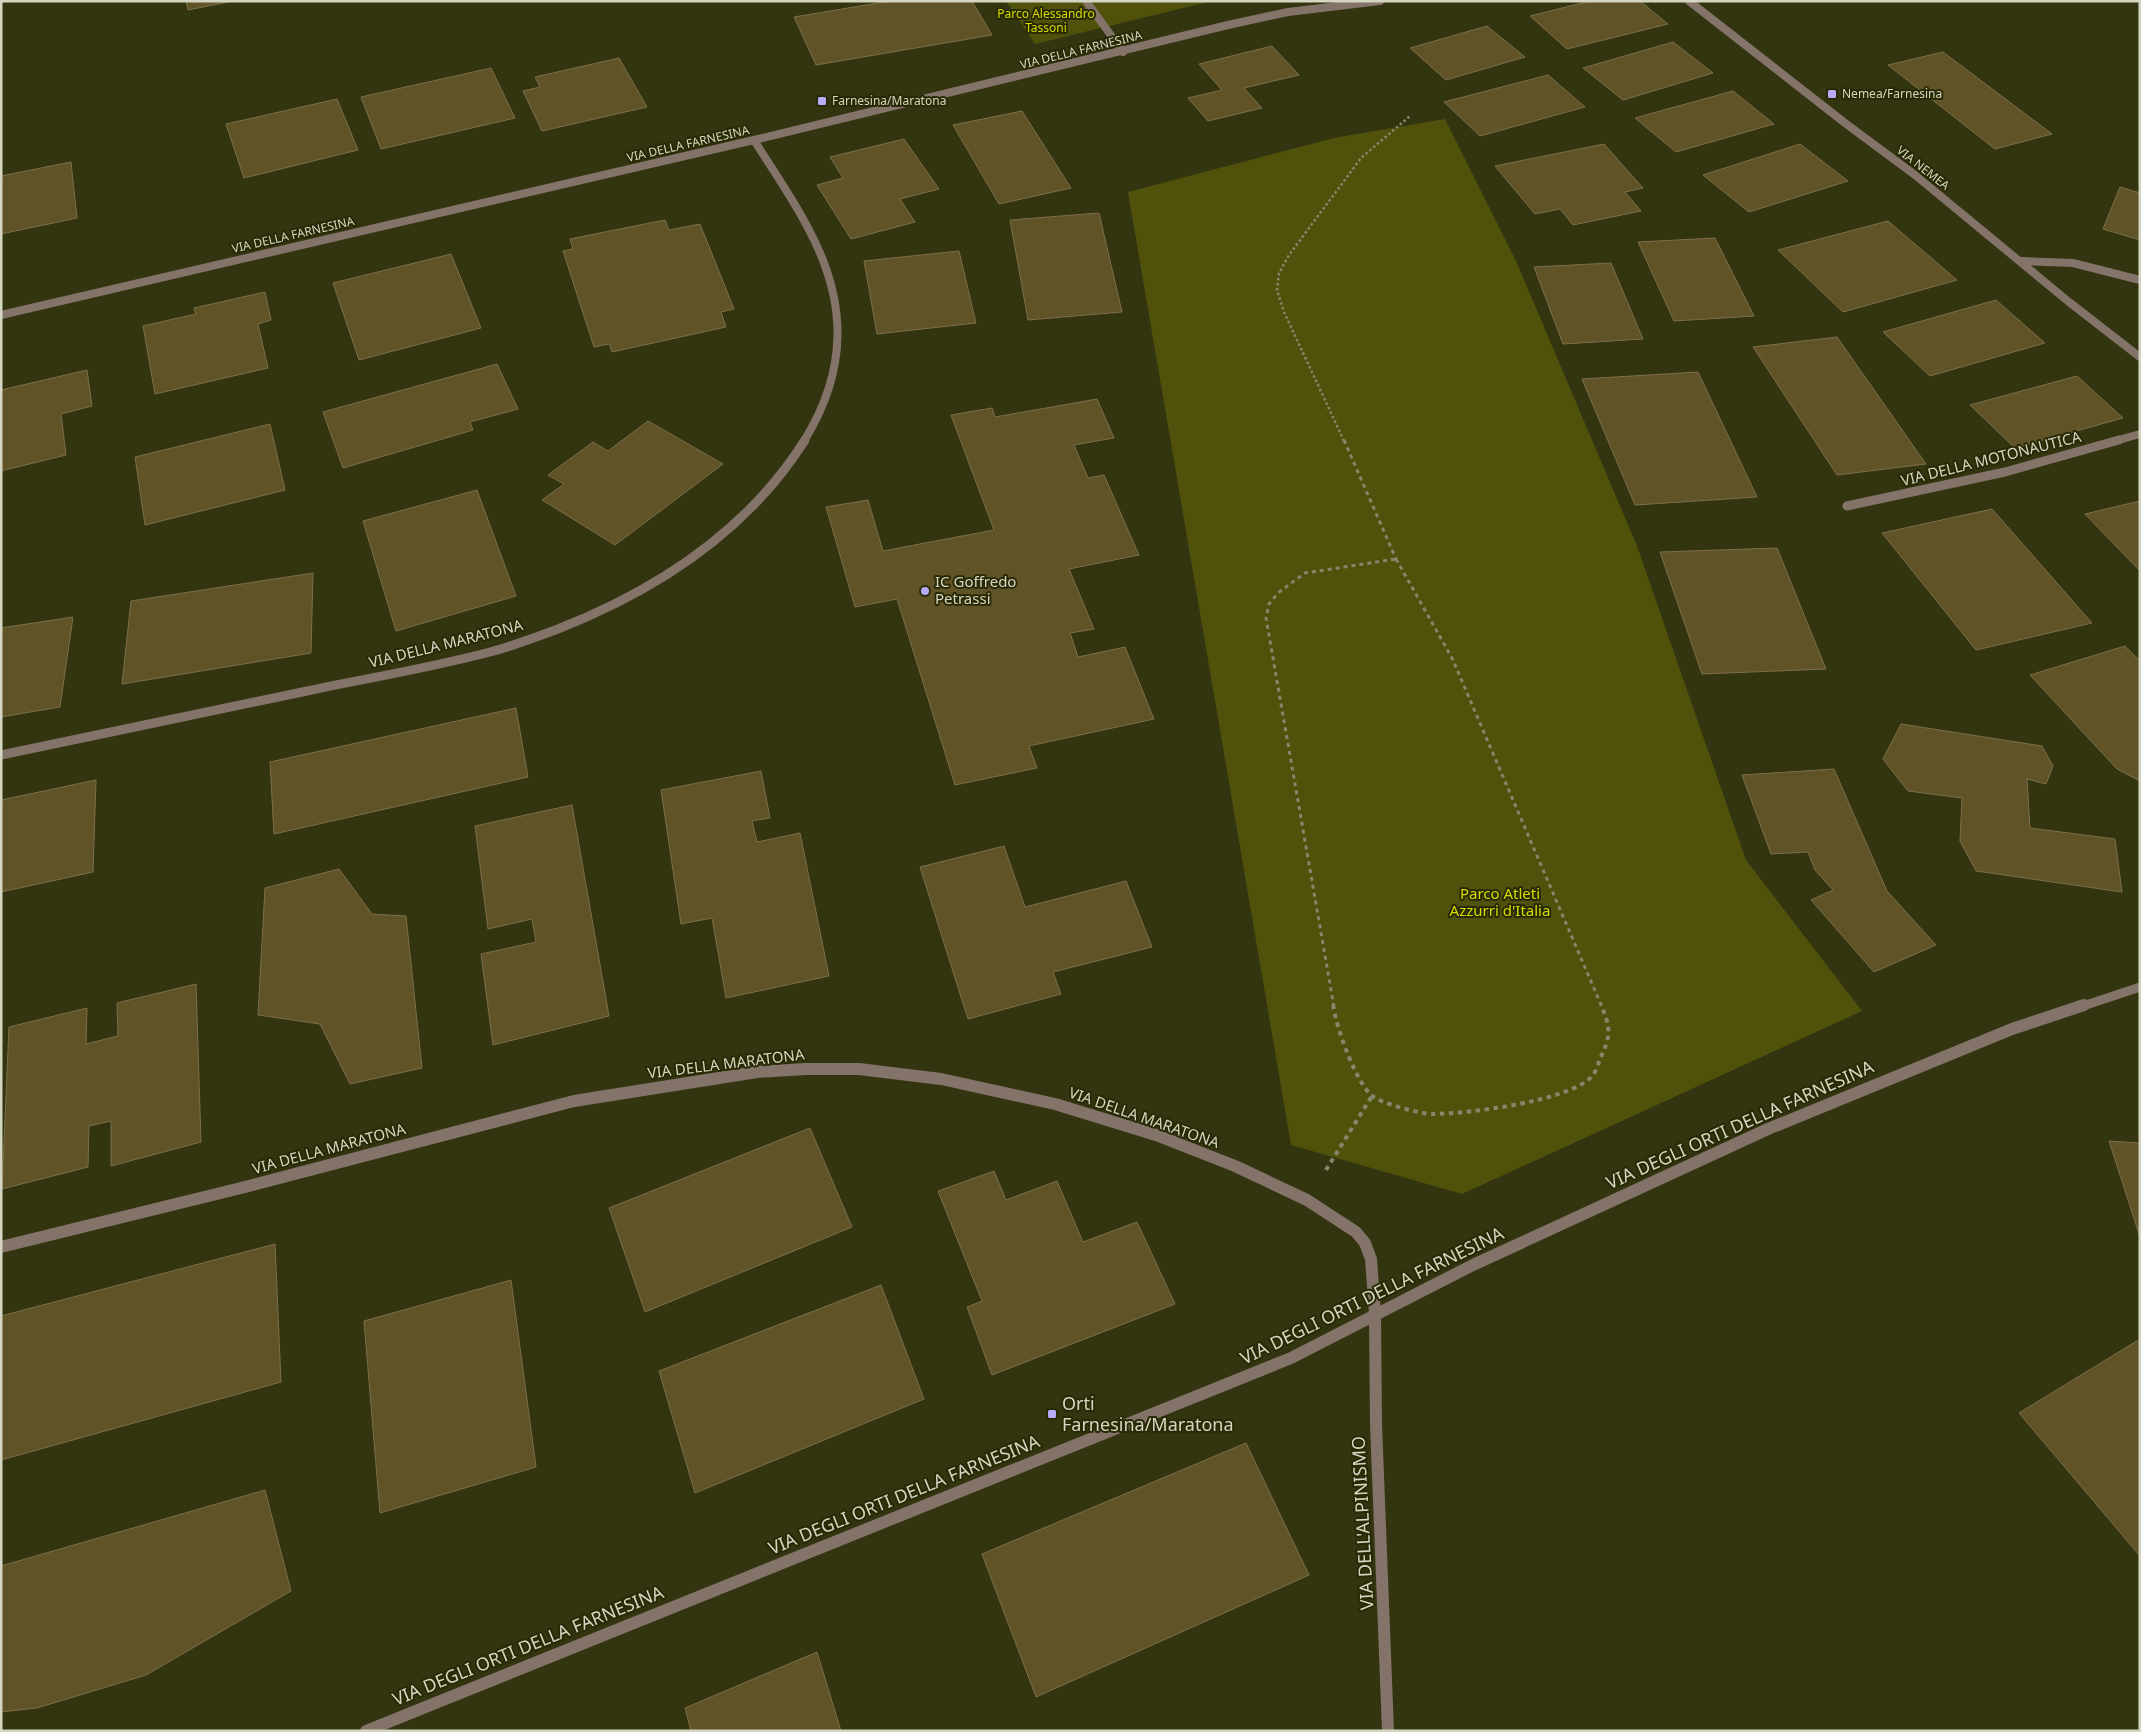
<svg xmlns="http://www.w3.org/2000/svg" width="2141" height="1732" font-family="'Noto Sans',sans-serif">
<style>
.green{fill:#50520b}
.building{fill:#615328;stroke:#7c6f4a}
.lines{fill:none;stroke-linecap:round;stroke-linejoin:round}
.path-far2{stroke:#85876b;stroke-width:2.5;stroke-dasharray:2.5 2.5;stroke-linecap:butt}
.path-far1{stroke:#85876b;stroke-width:3;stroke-dasharray:4 4;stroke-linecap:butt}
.path{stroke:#85876b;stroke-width:4;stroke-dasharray:4.5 4.5;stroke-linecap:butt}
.service{stroke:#837369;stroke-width:8}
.minor-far2{stroke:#837369;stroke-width:8}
.minor-far1{stroke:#837369;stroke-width:9}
.minor{stroke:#837369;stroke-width:12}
.tertiary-far1{stroke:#837369;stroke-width:9}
.tertiary{stroke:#837369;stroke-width:12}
.poi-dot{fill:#b8abf7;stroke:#292a05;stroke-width:2}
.labels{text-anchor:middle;stroke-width:4;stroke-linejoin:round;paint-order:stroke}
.far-park-label{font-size:12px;fill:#d6dc01;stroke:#292a05}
.far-street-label{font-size:12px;fill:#d4d6c2;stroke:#292a05}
.far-poi-label{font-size:12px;fill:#d4d6c2;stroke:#292a05;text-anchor:start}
.street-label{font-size:15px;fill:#d4d6c2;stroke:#292a05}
.poi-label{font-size:15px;fill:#d4d6c2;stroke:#292a05;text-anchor:start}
.park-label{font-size:15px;fill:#d6dc01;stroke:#292a05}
.near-street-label{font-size:18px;fill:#d4d6c2;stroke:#292a05}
.near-poi-label{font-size:18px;fill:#d4d6c2;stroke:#292a05;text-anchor:start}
</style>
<rect width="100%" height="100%" fill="#333510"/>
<path class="green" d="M 1006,1 L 1212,1 L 1035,44 Z
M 1445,119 L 1516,261 L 1637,546 L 1746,860 L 1862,1011 L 1462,1194 L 1291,1145 L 1128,192 L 1334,138 Z"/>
<path class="building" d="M 186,1 L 233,1 L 188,10 Z
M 890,1 L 972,1 L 992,35 L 816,65 L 794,17 Z
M 1590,1 L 1640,1 L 1668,24 L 1567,49 L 1530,16 Z
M 1487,26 L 1525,57 L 1446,80 L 1410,48 Z
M 1673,42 L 1713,73 L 1623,100 L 1583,68 Z
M 1272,46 L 1299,75 L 1244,88 L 1262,108 L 1208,121 L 1188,98 L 1222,90 L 1199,64 Z
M 1943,52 L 2052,134 L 1995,149 L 1888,65 Z
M 619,58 L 647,107 L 542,131 L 523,91 L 540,87 L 535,77 Z
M 491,68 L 515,118 L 381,149 L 361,97 Z
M 1548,75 L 1585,107 L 1480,136 L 1444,102 Z
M 1733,91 L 1774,124 L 1676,152 L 1635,118 Z
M 337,99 L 358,150 L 244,178 L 226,124 Z
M 1022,111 L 1071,188 L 999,204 L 953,125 Z
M 904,139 L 939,189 L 900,199 L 915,222 L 851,239 L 817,185 L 843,178 L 830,157 Z
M 1604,144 L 1643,188 L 1625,192 L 1641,211 L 1573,225 L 1560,209 L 1535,214 L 1495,166 Z
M 1800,144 L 1848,181 L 1749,212 L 1703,175 Z
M 71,162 L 77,218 L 1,234 L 1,176 Z
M 2120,187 L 2140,193 L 2140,240 L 2103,229 Z
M 1099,213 L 1122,312 L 1028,320 L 1010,220 Z
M 665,220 L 669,230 L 700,224 L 734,309 L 721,312 L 726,327 L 612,352 L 609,344 L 594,347 L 563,251 L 573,249 L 570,239 Z
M 1888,221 L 1957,280 L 1843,312 L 1778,250 Z
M 1715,238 L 1754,316 L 1674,321 L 1638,242 Z
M 959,251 L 976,323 L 877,334 L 864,261 Z
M 451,254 L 481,328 L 359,360 L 333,283 Z
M 1611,263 L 1643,339 L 1563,344 L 1534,267 Z
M 265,292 L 271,320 L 258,324 L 268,368 L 155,394 L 143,326 L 196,314 L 194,308 Z
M 1996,300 L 2045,343 L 1930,376 L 1883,332 Z
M 1837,337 L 1926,464 L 1837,475 L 1753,347 Z
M 497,364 L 518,409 L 470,422 L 473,430 L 343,468 L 323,412 Z
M 87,370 L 92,406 L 61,414 L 66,455 L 1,471 L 1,390 Z
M 1698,372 L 1757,497 L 1635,505 L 1582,379 Z
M 2077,376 L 2123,418 L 2015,448 L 1970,405 Z
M 1097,399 L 1114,438 L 1074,445 L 1088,478 L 1104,475 L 1139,555 L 1069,569 L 1094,629 L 1070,633 L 1078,657 L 1125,647 L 1154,719 L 1029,746 L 1037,768 L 955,785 L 897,599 L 855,607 L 826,507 L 868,500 L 883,551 L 994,530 L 951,415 L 992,408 L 995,417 Z
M 648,421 L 723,464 L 615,545 L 542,500 L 564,484 L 548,475 L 593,442 L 608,451 Z
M 270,424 L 285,490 L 145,525 L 135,457 Z
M 477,490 L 516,596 L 396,631 L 363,521 Z
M 2140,501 L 2140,571 L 2085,514 Z
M 1992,509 L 2092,623 L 1976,650 L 1882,533 Z
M 1777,548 L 1826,669 L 1702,674 L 1660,552 Z
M 313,573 L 311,653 L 122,684 L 131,601 Z
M 73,617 L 60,707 L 1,717 L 1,628 Z
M 2125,646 L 2140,661 L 2140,781 L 2117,769 L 2030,675 Z
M 516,708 L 528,777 L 274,834 L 270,762 Z
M 1901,724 L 2042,746 L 2053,766 L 2046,784 L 2027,779 L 2030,828 L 2115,839 L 2122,892 L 1976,871 L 1960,841 L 1962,798 L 1908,791 L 1883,759 Z
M 1834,769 L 1887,891 L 1936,945 L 1874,972 L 1811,900 L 1833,890 L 1815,870 L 1808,852 L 1771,854 L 1742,775 Z
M 761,771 L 770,818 L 752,821 L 757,842 L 800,833 L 829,976 L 726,998 L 712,918 L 681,924 L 661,790 Z
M 96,780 L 93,872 L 1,892 L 1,800 Z
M 572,805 L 609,1016 L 493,1045 L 481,954 L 536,942 L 532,919 L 488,929 L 475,826 Z
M 1004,846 L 1025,907 L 1126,881 L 1152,947 L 1053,972 L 1061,994 L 968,1019 L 920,867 Z
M 339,869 L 372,914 L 406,916 L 422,1068 L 350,1084 L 320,1024 L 258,1015 L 265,888 Z
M 196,984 L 201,1142 L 111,1166 L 111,1121 L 89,1126 L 88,1167 L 2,1189 L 9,1027 L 87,1008 L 86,1044 L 118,1036 L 117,1003 Z
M 810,1128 L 852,1227 L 645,1312 L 609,1208 Z
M 2109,1141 L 2140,1143 L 2140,1237 Z
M 994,1171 L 1006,1200 L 1057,1181 L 1083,1242 L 1137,1222 L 1175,1304 L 992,1375 L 967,1307 L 982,1301 L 938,1191 Z
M 275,1244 L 281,1382 L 1,1460 L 1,1316 Z
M 511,1280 L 536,1467 L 380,1513 L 364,1321 Z
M 881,1285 L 924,1399 L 695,1493 L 659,1371 Z
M 2140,1339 L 2140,1556 L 2019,1413 Z
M 1246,1443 L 1309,1575 L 1036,1697 L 982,1554 Z
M 265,1490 L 291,1591 L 146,1675 L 37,1708 L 1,1712 L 1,1566 Z
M 817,1652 L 841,1731 L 691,1731 L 685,1708 Z"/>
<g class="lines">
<path class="path-far2" d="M 1344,441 L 1284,312 L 1277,290 L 1279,273 L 1289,255 L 1361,158 L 1410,116"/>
<path class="path-far1" d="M 1344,440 L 1396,559
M 1396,559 L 1452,658 L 1602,1007
M 1334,1007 L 1266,618 L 1269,604 L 1278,593 L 1305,573 L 1396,559"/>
<path class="path" d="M 1333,1005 C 1337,1029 1354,1078 1371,1095 C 1379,1103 1421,1114 1432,1114 C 1466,1114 1571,1101 1592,1076 C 1596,1072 1598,1064 1600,1059 C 1611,1036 1611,1028 1601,1005
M 1326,1170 L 1372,1096"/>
<path class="service" d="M 1086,1 L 1123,52"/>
<path class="minor-far2" d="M 1689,1 L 1845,123 L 1915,175 L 2069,302 L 2140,357
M 754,140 C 772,169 792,197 808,228 C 848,302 848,370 804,441
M 2022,261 L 2073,263 L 2140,280
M 1,315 L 754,140 L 1228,25 L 1288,12 L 1380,1
M 2115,441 L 2140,434"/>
<path class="minor-far1" d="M 1847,506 L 2005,472 L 2119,440
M 1,755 C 103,734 205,712 307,691 C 368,678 430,668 490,652 C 513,646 536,637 558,629 C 657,590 747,532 805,440"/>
<path class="minor" d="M 1,1247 L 245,1187 L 574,1101 L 757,1072 L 805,1069 L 859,1069 L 941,1079 L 1055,1104 L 1156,1135 L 1235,1166 L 1307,1200 L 1356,1232 L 1365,1243 L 1371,1259 L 1375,1314 L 1376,1424 L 1388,1731"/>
<path class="tertiary-far1" d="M 2080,1007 L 2140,987"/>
<path class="tertiary" d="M 366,1731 L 1291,1358 L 1473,1265 L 1768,1129 L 2012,1029 L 2084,1005"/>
</g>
<g class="poi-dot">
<rect x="1827" y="89" width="10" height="10" rx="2.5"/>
<rect x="817" y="96" width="10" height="10" rx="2.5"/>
<circle cx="925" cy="591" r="5"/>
<rect x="1047" y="1409" width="10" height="10" rx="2.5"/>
</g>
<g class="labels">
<g class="far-park-label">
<text x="1046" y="18">Parco Alessandro<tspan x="1046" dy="14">Tassoni</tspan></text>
</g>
<g class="far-street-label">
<text transform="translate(1081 50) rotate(-14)" y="4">VIA DELLA FARNESINA</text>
<text transform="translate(688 144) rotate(-13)" y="4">VIA DELLA FARNESINA</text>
<text transform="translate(1923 168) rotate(38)" y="4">VIA NEMEA</text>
<text transform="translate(293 235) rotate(-13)" y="4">VIA DELLA FARNESINA</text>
</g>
<g class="far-poi-label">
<text x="1842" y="98">Nemea/Farnesina</text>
<text x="832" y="105">Farnesina/Maratona</text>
</g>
<g class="street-label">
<text transform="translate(1991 459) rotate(-14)" y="5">VIA DELLA MOTONAUTICA</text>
<text transform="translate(446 644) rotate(-14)" y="5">VIA DELLA MARATONA</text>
<text transform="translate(726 1064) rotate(-7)" y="5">VIA DELLA MARATONA</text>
<text transform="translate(1144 1118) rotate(19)" y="5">VIA DELLA MARATONA</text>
<text transform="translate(329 1149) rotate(-15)" y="5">VIA DELLA MARATONA</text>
</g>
<g class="poi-label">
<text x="935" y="587">IC Goffredo<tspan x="935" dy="17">Petrassi</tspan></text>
</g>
<g class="park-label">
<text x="1500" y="899">Parco Atleti<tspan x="1500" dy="17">Azzurri d'Italia</tspan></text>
</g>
<g class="near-street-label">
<text transform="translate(1740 1125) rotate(-24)" y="6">VIA DEGLI ORTI DELLA FARNESINA</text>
<text transform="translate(1372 1296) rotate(-26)" y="6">VIA DEGLI ORTI DELLA FARNESINA</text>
<text transform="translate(904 1495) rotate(-22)" y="6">VIA DEGLI ORTI DELLA FARNESINA</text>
<text transform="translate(1363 1523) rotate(-93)" y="6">VIA DELL'ALPINISMO</text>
<text transform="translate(528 1646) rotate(-22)" y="6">VIA DEGLI ORTI DELLA FARNESINA</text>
</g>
<g class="near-poi-label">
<text x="1062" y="1410">Orti<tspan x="1062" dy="21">Farnesina/Maratona</tspan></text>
</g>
</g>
<rect width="2141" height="1732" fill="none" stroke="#d4d6c2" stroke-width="5"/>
</svg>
